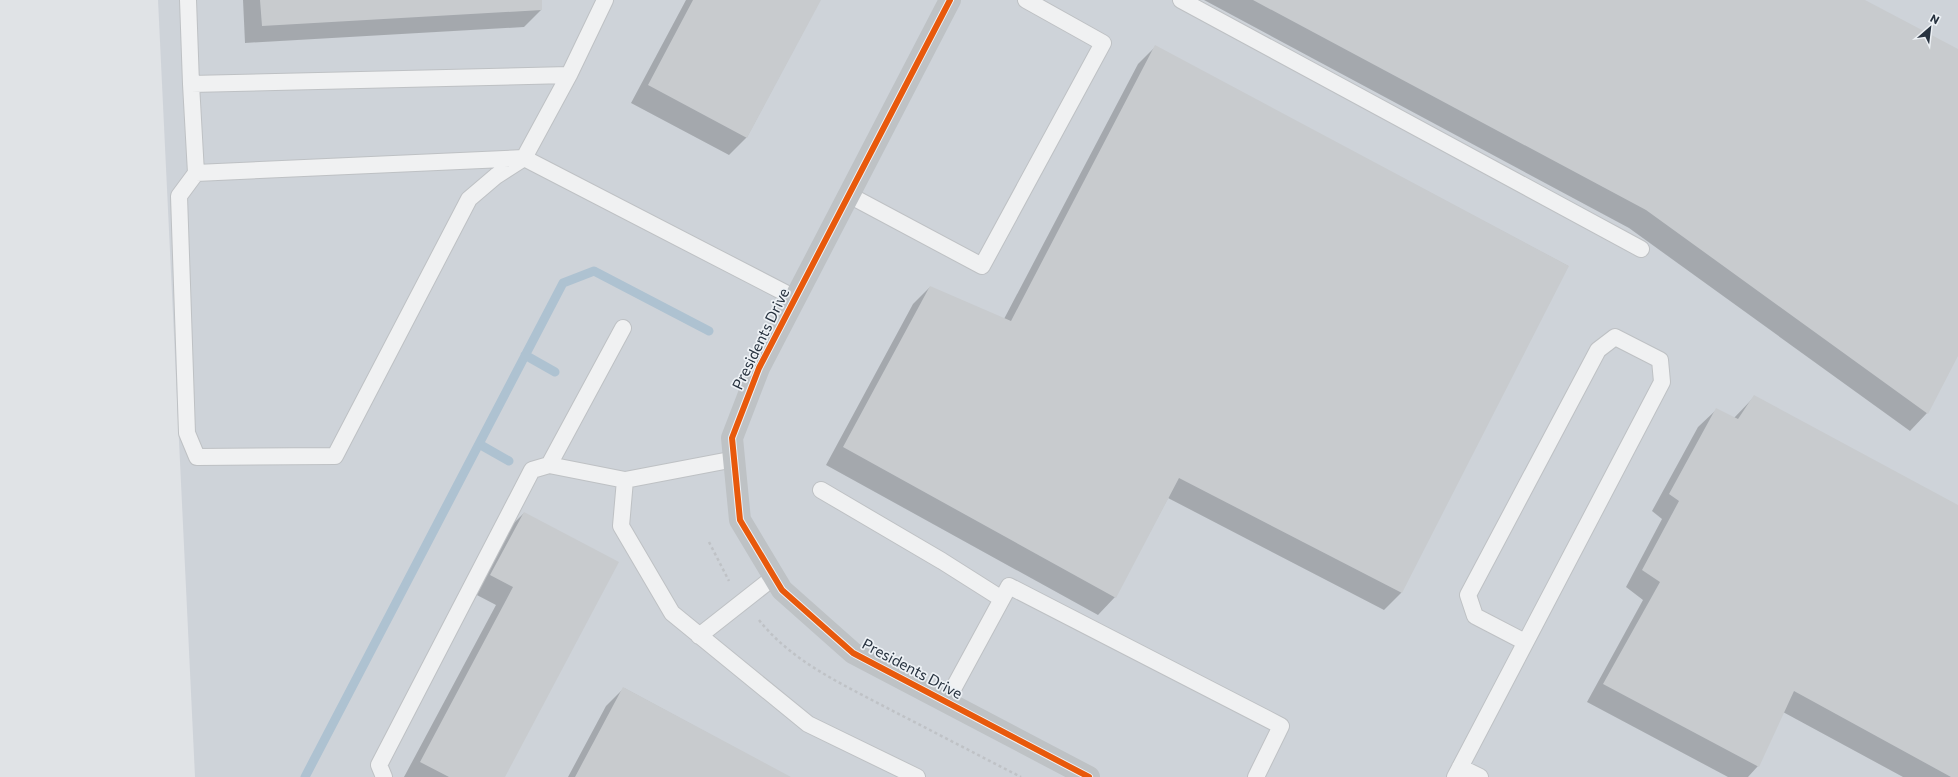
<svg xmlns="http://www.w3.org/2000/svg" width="1958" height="777" font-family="Commissioner,sans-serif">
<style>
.built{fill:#ced3d9}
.shadow{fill:#0003}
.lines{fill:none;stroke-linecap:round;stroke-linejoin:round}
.stream{stroke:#aec2d1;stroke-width:9}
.building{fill:#c8cbce}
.lane-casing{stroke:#bec1c4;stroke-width:18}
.path{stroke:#bfc2c6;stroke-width:2.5;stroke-dasharray:3 3;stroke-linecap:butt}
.lane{stroke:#f0f1f2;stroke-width:16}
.secondary{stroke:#bec2c5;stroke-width:22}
.cycleway-casing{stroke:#edf1f5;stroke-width:8}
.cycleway{stroke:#e8590c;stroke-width:6}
.labels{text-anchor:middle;stroke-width:3.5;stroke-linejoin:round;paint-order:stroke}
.street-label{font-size:15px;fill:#27323f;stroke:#edf1f5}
</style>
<rect width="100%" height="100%" fill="#e0e3e6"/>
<path class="built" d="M 158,0 L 1958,0 L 1958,777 L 195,777 Z"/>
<path class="shadow" d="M 243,0 L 541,0 L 541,10 L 524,27 L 245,43 Z
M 686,0 L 820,0 L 747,137 L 729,155 L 631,103 Z
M 1204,0 L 1863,0 L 1958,51 L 1958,354 L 1927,413 L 1910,431 L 1629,228 Z
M 1155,47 L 1568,266 L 1401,593 L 1384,610 L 1168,498 L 1115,597 L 1098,615 L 826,465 L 913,304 L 930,287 L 1004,319 L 1138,64 Z
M 1754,397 L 1958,506 L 1958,777 L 1903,777 L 1783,712 L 1758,766 L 1748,777 L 1728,777 L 1587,702 L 1643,600 L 1626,587 L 1662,519 L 1652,511 L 1698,427 L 1716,410 L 1734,418 Z
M 524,513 L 504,777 L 404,777 L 496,605 L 473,593 L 507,530 Z
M 624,688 L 789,777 L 568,777 L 606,706 Z"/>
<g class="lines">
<path class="stream" d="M 525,355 L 555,372
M 479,444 L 509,461
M 305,777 L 563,283 L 594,271 L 709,331"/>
</g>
<path class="building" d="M 260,0 L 542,0 L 542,10 L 262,26 Z
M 693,0 L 821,0 L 747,138 L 648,85 Z
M 1253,0 L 1865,0 L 1958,49 L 1958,356 L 1928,414 L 1646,210 Z
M 1155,45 L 1569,266 L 1402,593 L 1179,478 L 1116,598 L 843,447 L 930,286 L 1011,321 Z
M 1754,395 L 1958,505 L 1958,777 L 1951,777 L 1794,691 L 1759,767 L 1603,684 L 1660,582 L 1642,570 L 1679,501 L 1669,494 L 1716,408 L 1738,419 Z
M 524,512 L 619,562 L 505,777 L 449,777 L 420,762 L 513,587 L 490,575 Z
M 623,687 L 791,777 L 575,777 Z"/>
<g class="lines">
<defs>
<path id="lane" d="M 188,0 L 191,84 L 569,75 L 605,0
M 1181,0 L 1641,249
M 569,75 L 524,158 L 795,298
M 191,84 L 196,173
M 524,158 L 496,176 L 469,199 L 335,456 L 197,457 L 187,433 L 179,196 L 196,173 Z
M 849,195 L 982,266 L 1103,43 L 1026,0
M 735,459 L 625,480 L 621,526 L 672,613 L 808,724 L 917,777
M 549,465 L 623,328
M 821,490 L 942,561 L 1002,599
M 699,636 L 774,577
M 946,702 L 1009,586 L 1281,726 L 1256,777
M 1460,767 L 1480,777
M 384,777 L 379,765 L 532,470 L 549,465 L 625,480
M 1455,777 L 1662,382 L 1660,360 L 1615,337 L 1598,350 L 1468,595 L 1475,616 L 1525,642"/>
</defs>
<use href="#lane" class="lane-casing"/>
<path class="path" d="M 709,542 L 729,581
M 759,620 C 792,662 844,685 891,710 C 934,732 978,755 1021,777"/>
<use href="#lane" class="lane"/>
<path class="secondary" d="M 950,0 L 759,368 L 732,438 L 740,520 L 782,590 L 853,653 L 1089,777"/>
<defs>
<path id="cycleway" d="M 950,0 L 759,368 L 732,438 L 740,520 L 782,590 L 853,653 L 1089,777"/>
</defs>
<use href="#cycleway" class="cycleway-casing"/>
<use href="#cycleway" class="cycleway"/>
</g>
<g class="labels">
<g class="street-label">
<text transform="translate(761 339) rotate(-64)" y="5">Presidents Drive</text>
<text transform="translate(912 669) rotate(28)" y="5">Presidents Drive</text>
</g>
</g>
<g transform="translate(1930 28) rotate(28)" stroke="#edf1f5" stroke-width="3" paint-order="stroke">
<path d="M0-3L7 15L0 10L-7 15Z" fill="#27323f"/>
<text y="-6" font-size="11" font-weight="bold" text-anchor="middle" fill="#27323f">N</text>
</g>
</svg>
